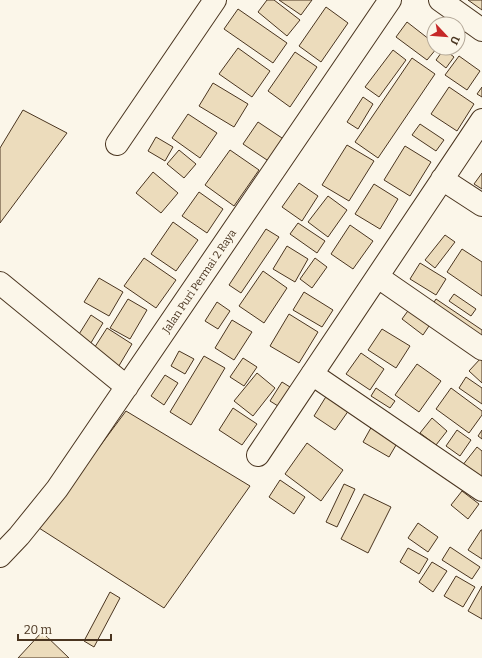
<svg xmlns="http://www.w3.org/2000/svg" width="482" height="658" font-family="Bitter,serif">
<style>
.building{fill:#ecdcbc;stroke:#4a3520}
.lines{fill:none;stroke-linecap:round;stroke-linejoin:round}
.street-casing{stroke:#4a3520;stroke-width:24}
.street{stroke:#fbf6e9;stroke-width:22}
.labels{text-anchor:middle;stroke-width:3;stroke-linejoin:round;paint-order:stroke}
.street-label{font-size:11px;fill:#4a3520;stroke:#fbf6e9}
</style>
<rect width="100%" height="100%" fill="#fbf6e9"/>
<path class="building" d="M 267,0 L 274,0 L 300,20 L 287,36 L 258,12 Z
M 279,0 L 312,0 L 301,15 Z
M 468,0 L 482,0 L 482,10 Z
M 326,7 L 348,23 L 321,62 L 299,46 Z
M 238,9 L 287,43 L 273,63 L 224,29 Z
M 407,22 L 434,43 L 434,48 L 437,48 L 427,60 L 396,37 Z
M 238,48 L 270,71 L 252,97 L 219,74 Z
M 444,49 L 454,57 L 446,68 L 436,60 Z
M 393,50 L 406,60 L 379,97 L 365,87 Z
M 295,52 L 317,67 L 290,107 L 268,91 Z
M 459,56 L 480,71 L 467,90 L 445,75 Z
M 412,58 L 435,74 L 378,158 L 355,142 Z
M 213,83 L 248,104 L 234,127 L 199,106 Z
M 449,87 L 474,104 L 457,131 L 431,114 Z
M 482,87 L 482,97 L 477,94 Z
M 363,97 L 373,104 L 358,129 L 347,122 Z
M 23,110 L 67,133 L 0,223 L 0,148 Z
M 188,114 L 217,133 L 200,158 L 172,138 Z
M 258,122 L 285,140 L 270,162 L 243,144 Z
M 420,124 L 444,140 L 436,151 L 412,135 Z
M 156,137 L 173,147 L 165,161 L 148,151 Z
M 347,145 L 374,161 L 349,201 L 322,185 Z
M 405,146 L 431,162 L 410,196 L 384,180 Z
M 179,150 L 196,164 L 184,178 L 167,164 Z
M 230,150 L 259,170 L 234,206 L 205,185 Z
M 153,172 L 178,193 L 161,213 L 136,193 Z
M 482,173 L 482,189 L 474,184 Z
M 299,183 L 318,196 L 302,221 L 282,207 Z
M 374,184 L 398,199 L 380,229 L 355,214 Z
M 199,192 L 223,209 L 207,233 L 182,216 Z
M 328,196 L 347,210 L 328,237 L 308,222 Z
M 173,222 L 198,240 L 176,271 L 151,254 Z
M 298,223 L 325,241 L 317,253 L 290,234 Z
M 350,225 L 373,241 L 353,269 L 331,254 Z
M 266,229 L 279,237 L 241,293 L 229,285 Z
M 445,235 L 455,242 L 435,268 L 425,260 Z
M 287,246 L 308,259 L 295,282 L 273,269 Z
M 462,249 L 482,262 L 482,296 L 447,272 Z
M 144,258 L 176,280 L 156,308 L 124,286 Z
M 315,258 L 327,267 L 312,288 L 300,279 Z
M 420,263 L 446,279 L 436,295 L 410,279 Z
M 263,271 L 287,288 L 264,323 L 239,306 Z
M 99,278 L 123,292 L 109,316 L 84,302 Z
M 304,292 L 333,310 L 322,327 L 293,310 Z
M 454,294 L 476,309 L 471,316 L 449,301 Z
M 128,299 L 147,310 L 130,339 L 110,328 Z
M 436,299 L 482,330 L 482,342 L 431,307 Z
M 217,302 L 230,311 L 218,329 L 205,321 Z
M 410,308 L 431,323 L 423,335 L 402,319 Z
M 289,314 L 318,332 L 299,363 L 270,346 Z
M 91,315 L 103,323 L 89,346 L 76,339 Z
M 232,320 L 252,332 L 234,360 L 215,348 Z
M 107,328 L 132,344 L 117,369 L 91,353 Z
M 382,329 L 410,346 L 396,368 L 368,350 Z
M 179,351 L 194,359 L 185,374 L 171,366 Z
M 361,353 L 384,369 L 370,390 L 346,374 Z
M 204,356 L 225,368 L 191,425 L 170,412 Z
M 243,358 L 257,367 L 244,386 L 230,377 Z
M 481,358 L 482,359 L 482,383 L 469,371 Z
M 417,364 L 441,381 L 419,412 L 395,395 Z
M 257,373 L 275,388 L 253,416 L 234,401 Z
M 165,375 L 178,383 L 164,405 L 151,396 Z
M 466,377 L 482,388 L 482,404 L 459,388 Z
M 282,382 L 298,392 L 286,411 L 270,401 Z
M 376,388 L 395,401 L 390,408 L 371,396 Z
M 451,388 L 482,411 L 482,415 L 469,433 L 436,409 Z
M 327,395 L 349,410 L 335,430 L 314,416 Z
M 233,408 L 257,424 L 242,445 L 219,430 Z
M 126,411 L 250,486 L 164,608 L 39,528 Z
M 432,418 L 447,431 L 436,445 L 420,433 Z
M 373,424 L 399,440 L 389,457 L 363,442 Z
M 457,430 L 471,440 L 460,456 L 446,446 Z
M 482,430 L 482,439 L 478,436 Z
M 307,443 L 343,470 L 321,501 L 285,474 Z
M 477,447 L 482,451 L 482,481 L 462,466 Z
M 280,480 L 305,497 L 294,514 L 269,497 Z
M 344,484 L 355,489 L 337,527 L 326,522 Z
M 462,491 L 479,504 L 468,519 L 451,505 Z
M 364,494 L 391,507 L 368,553 L 341,539 Z
M 418,523 L 438,537 L 428,552 L 408,538 Z
M 481,530 L 482,530 L 482,559 L 468,550 Z
M 450,547 L 480,567 L 472,579 L 442,560 Z
M 408,548 L 428,559 L 419,574 L 400,562 Z
M 432,562 L 447,571 L 433,592 L 419,582 Z
M 456,576 L 475,587 L 463,607 L 444,596 Z
M 482,586 L 482,619 L 468,611 Z
M 110,592 L 120,598 L 94,647 L 84,641 Z
M 42,632 L 69,658 L 18,658 Z"/>
<g class="lines">
<defs>
<path id="street" d="M 440,0 L 482,30
M 117,144 L 215,0
M 442,179 L 482,205
M 378,277 L 482,349
M 0,283 L 127,387
M 312,374 L 482,490
M 258,455 L 482,120
M 0,556 L 19,536 L 57,489 L 390,0"/>
</defs>
<use href="#street" class="street-casing"/>
<use href="#street" class="street"/>
</g>
<g class="labels">
<g class="street-label">
<text transform="translate(199 281) rotate(-56)" y="4">Jalan Puri Permai 2 Raya</text>
</g>
</g>
<g transform="translate(446 36) rotate(116)"><circle r="19" fill="#fbf6e9" stroke="#b4a999"/>
<path d="M0-3L7 15L0 10L-7 15Z" fill="#c62828"/>
<text y="-6" font-size="11" font-weight="bold" text-anchor="middle" fill="#4a3520">U</text>
</g>
<path d="M18 634v6h93v-6" fill="none" stroke="#4a3520" stroke-width="2"/>
<text x="24" y="634" font-size="12" fill="#4a3520" stroke="#fbf6e9" stroke-width="3" paint-order="stroke">20 m</text>
</svg>
